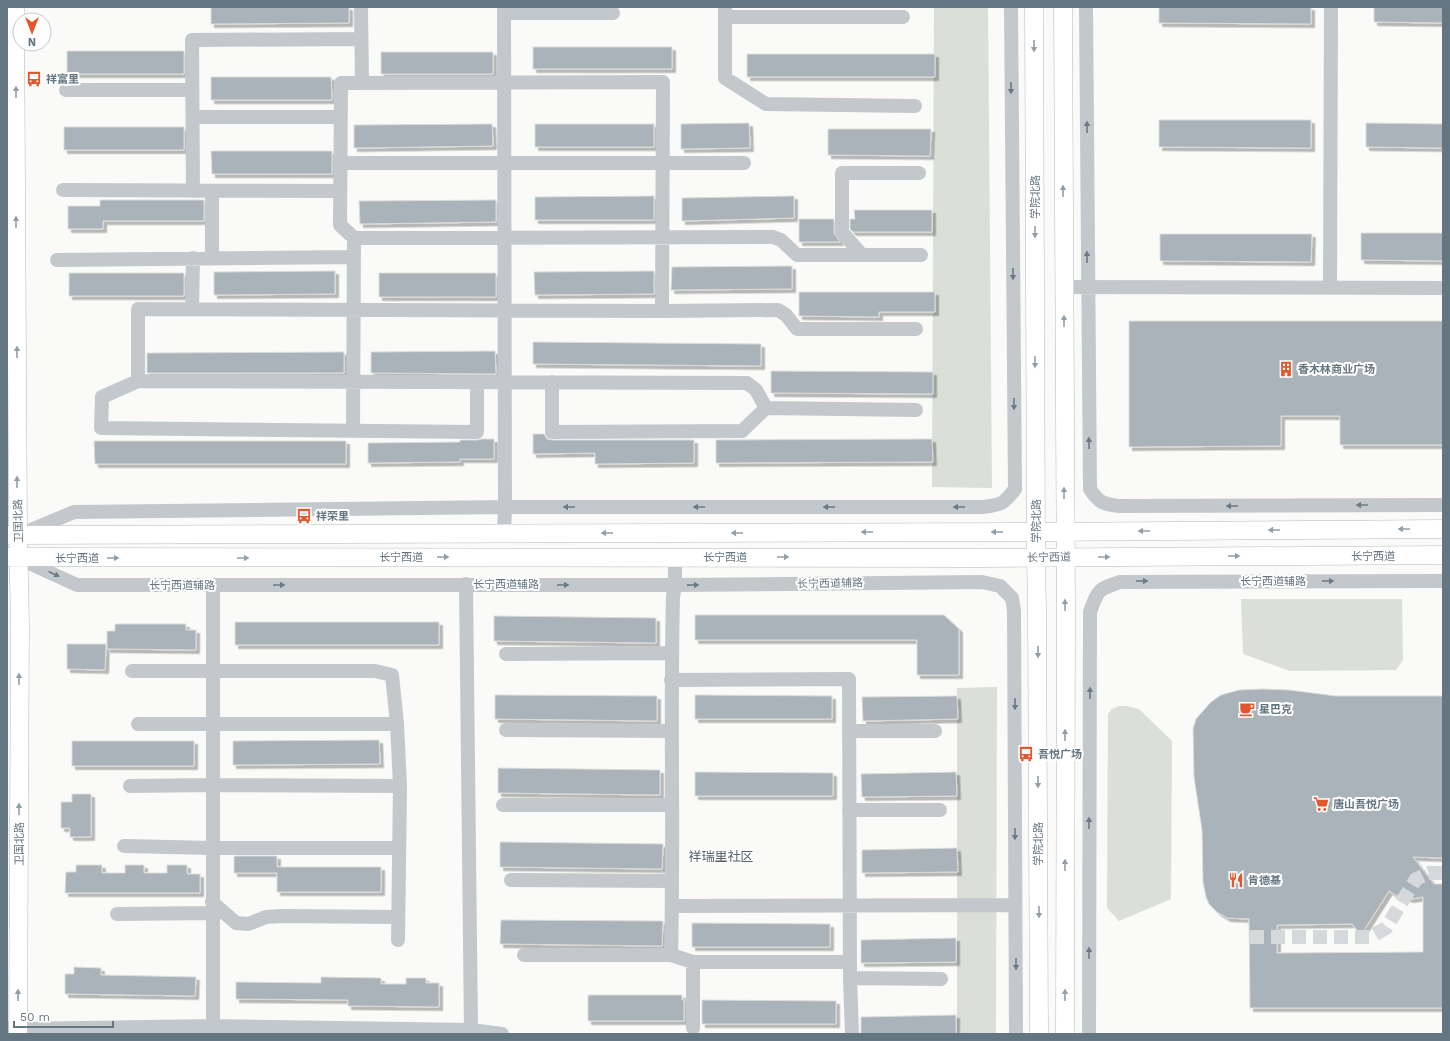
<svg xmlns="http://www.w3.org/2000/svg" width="1450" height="1041" font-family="'Work Sans','Noto Sans SC',sans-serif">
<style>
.green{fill:#dadfd7}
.building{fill:#aab3b9;stroke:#dcdcda;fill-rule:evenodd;filter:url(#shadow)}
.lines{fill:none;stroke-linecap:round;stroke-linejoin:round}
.minor-tunnel{stroke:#d5d9db;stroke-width:14;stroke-dasharray:14 7;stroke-linecap:butt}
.major-casing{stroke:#b5babe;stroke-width:19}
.minor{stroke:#c3c8cc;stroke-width:14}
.major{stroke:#fff;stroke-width:18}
.oneway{fill:#939fa8}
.oneway2{fill:#6a7a87}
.labels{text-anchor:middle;stroke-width:4;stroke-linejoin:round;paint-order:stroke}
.poi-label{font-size:11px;font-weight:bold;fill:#657683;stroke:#fff;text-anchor:start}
.street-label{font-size:11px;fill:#657683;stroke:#fff}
.quarter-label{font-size:13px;fill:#57646e;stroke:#fff}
</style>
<defs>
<filter id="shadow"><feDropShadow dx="3.5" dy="3.5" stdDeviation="0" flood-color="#0004"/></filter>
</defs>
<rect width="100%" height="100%" fill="#fafaf8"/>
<path class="green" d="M 934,7 L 988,7 L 992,488 L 932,487 Z
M 1241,599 L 1402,599 L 1403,660 L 1396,670 L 1290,671 L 1243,654 Z
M 997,687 L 996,1034 L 957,1034 L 957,688 Z
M 1119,706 L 1127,706 L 1139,709 L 1172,741 L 1171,899 L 1119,921 L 1107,908 L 1108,714 L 1112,709 Z"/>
<path class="building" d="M 211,7 L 349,7 L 349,23 L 211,24 Z
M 1159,7 L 1311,7 L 1311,24 L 1159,23 Z
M 1374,7 L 1443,7 L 1443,23 L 1374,22 Z
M 533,47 L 672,47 L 672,69 L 533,69 Z
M 67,51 L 184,51 L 184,74 L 67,74 Z
M 381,52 L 493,52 L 493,74 L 381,74 Z
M 747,54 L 935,54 L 935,77 L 747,77 Z
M 211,77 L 331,77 L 332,100 L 211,100 Z
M 1159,120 L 1311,120 L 1311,148 L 1159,147 Z
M 749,123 L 750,148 L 681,149 L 681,124 Z
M 1366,123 L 1443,124 L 1443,148 L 1366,147 Z
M 492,124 L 493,146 L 354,148 L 354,125 Z
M 535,124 L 654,124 L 654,147 L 535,147 Z
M 64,127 L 184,127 L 184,150 L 64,150 Z
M 828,129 L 931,129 L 930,156 L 828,155 Z
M 211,151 L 332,151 L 332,174 L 212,174 Z
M 654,196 L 654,220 L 535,220 L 535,197 Z
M 794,196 L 794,218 L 682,221 L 682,198 Z
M 100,200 L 204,200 L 204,221 L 103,221 L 103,229 L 68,229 L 68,206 L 100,206 Z
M 496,200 L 496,222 L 360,224 L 359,201 Z
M 854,210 L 932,210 L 932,232 L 853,232 L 850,229 L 850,219 L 855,219 Z
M 799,219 L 834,219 L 834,233 L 840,242 L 799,242 Z
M 1361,233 L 1443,233 L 1443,261 L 1361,260 Z
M 1160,234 L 1312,234 L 1311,262 L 1160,261 Z
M 792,266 L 792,289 L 671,290 L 672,267 Z
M 335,271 L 335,294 L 214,295 L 214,272 Z
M 654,271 L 654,294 L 535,295 L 534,272 Z
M 69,273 L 184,273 L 184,296 L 69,296 Z
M 379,273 L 496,273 L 496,297 L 379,297 Z
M 799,292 L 935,292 L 935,312 L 879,312 L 879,317 L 799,316 Z
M 1129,321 L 1443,321 L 1443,445 L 1340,445 L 1340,416 L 1281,416 L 1281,446 L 1129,447 Z
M 533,342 L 761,344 L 761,366 L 533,364 Z
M 495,351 L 496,374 L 371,373 L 371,352 Z
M 344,352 L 344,373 L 147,373 L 147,353 Z
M 771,371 L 933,372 L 933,394 L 771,393 Z
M 533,434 L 544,434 L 547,439 L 552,440 L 694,440 L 694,463 L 595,464 L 595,453 L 533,454 Z
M 482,439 L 494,439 L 494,459 L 460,459 L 460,462 L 368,463 L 368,443 L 460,442 L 460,440 L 477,440 Z
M 932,439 L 933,462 L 716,463 L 716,440 Z
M 94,441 L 346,441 L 346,464 L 95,464 Z
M 695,615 L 944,615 L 959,629 L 959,675 L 917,675 L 917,640 L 695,640 Z
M 494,616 L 656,618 L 656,643 L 494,641 Z
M 235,622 L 439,622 L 439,645 L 235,645 Z
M 115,624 L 186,624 L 186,630 L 196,630 L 196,650 L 107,649 L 107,631 L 115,631 Z
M 67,644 L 106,644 L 105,670 L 67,669 Z
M 1262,689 L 1289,690 L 1336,696 L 1443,696 L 1443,858 L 1413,857 L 1434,884 L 1443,884 L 1443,1008 L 1250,1008 L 1249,919 L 1227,918 L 1217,912 L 1209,904 L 1206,897 L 1203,882 L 1202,830 L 1194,777 L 1193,729 L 1196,719 L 1203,711 L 1211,702 L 1221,695 L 1239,690 ZM 1389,891 L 1397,896 L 1411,899 L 1423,897 L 1423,952 L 1277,953 L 1277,925 L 1352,924 L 1361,935 Z
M 495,695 L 657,696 L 657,721 L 495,719 Z
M 695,695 L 832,696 L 832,719 L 695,719 Z
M 957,696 L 958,719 L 863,721 L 862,697 Z
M 379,740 L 380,764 L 233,765 L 233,741 Z
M 72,741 L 194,741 L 194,766 L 72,766 Z
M 498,768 L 660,770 L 660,795 L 498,793 Z
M 695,772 L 833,773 L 833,796 L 695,796 Z
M 956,772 L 957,796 L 862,797 L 861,774 Z
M 72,794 L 91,794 L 91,837 L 70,837 L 70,828 L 61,828 L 61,802 L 72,802 Z
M 500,842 L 663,844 L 662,869 L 500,867 Z
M 957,848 L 958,872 L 862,873 L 862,850 Z
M 234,856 L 277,856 L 277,867 L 381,867 L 381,892 L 277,892 L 277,873 L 234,873 Z
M 76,865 L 102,865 L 102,873 L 125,873 L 125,865 L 144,865 L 144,873 L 167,873 L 167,865 L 187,865 L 187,874 L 200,874 L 200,893 L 65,893 L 66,872 L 76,872 Z
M 501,920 L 663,921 L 662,946 L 500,944 Z
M 692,923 L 830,924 L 830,947 L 692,947 Z
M 956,938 L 956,962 L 861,963 L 861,940 Z
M 74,967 L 101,968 L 101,975 L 196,977 L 195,996 L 65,994 L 65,974 L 74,974 Z
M 321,977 L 381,978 L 381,984 L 406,984 L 406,978 L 426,978 L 426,983 L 439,983 L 439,1007 L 348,1006 L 348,1000 L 236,999 L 236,982 L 321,983 Z
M 588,995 L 682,995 L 682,1000 L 684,1000 L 684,1021 L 588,1021 Z
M 702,1000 L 836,1001 L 836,1024 L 702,1024 Z
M 956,1015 L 956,1034 L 861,1034 L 861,1017 Z"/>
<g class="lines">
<path class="minor-tunnel" d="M 1250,937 L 1370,937 L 1386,928 L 1416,879 L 1429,873 L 1443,873"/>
<defs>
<path id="major" d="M 15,7 L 18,535 L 20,625 L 18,1034
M 1034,7 L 1036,557 L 1037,611 L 1039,1034
M 1063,7 L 1066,612 L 1065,1034
M 7,535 L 1036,532 L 1443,529
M 7,557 L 982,558 L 1443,555"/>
</defs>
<use href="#major" class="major-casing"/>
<path class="minor" d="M 361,7 L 362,82
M 504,7 L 505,507 L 504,534
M 725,7 L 725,78 L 766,104 L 915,106
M 1086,7 L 1090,489 C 1099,503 1103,504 1119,506 L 1443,505
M 504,13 L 613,13
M 725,17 L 903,17
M 66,90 L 192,90
M 193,117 L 341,117
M 341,163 L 744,163
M 63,190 L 340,191
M 193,191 L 192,40 L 361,39
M 212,191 L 212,258
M 354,238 L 773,237 L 781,240 L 797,255 L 921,255
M 862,255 L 842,232 L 842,173 L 919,173
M 57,260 L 354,257
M 1063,287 L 1443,288
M 1330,288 L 1331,7
M 192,309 L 193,258
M 916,329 L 797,329 L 786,315 L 778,310 L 662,311 L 138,309 L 138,381 L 747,383 L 756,390 L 766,408 L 916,410
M 138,381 L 102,397 L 101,428 L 477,432 L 477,383
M 552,382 L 552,432 L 742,431 L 766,408
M 353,431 L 354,238 L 340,225 L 341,83 L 663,82 L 662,311
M 24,533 L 74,512 L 505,507 L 983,507 C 1001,505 1004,504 1015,489 L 1011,7
M 20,559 L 77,585 L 675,585 L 982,582 L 1000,586 L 1012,598 L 1014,611 L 1016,1034
M 466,584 L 471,1030
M 506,654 L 671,653
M 132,671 L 375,671 L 392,675 L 397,724 L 400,786 L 398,940
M 671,680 L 849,679 L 850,978 L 852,1034
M 138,724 L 397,724
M 506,730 L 671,731
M 849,731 L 935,731
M 130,786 L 213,785 L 400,786
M 503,805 L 672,805
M 849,810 L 940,810
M 124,846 L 213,848 L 399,848
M 511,880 L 672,881
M 212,902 L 236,923 L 248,924 L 266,917 L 281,916 L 398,917
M 672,906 L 1015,905
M 117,914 L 212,913
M 524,955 L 671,955 L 693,962 L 693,1028
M 671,955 C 674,836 670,716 673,597 L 675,585 L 675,557
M 693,962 L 850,962
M 850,978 L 941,979
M 213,1026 L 213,586
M 7,1028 L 18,1029 L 213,1026 L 471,1030 L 502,1034
M 1089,1034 L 1090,612 C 1098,590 1098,589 1120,582 L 1443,581"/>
<use href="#major" class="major"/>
</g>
<defs><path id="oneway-solid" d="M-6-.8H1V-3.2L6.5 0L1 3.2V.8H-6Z"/></defs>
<g class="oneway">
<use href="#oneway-solid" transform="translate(1034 46) rotate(90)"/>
<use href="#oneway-solid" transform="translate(16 92) rotate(-90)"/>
<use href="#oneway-solid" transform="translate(1063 191) rotate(-90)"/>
<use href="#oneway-solid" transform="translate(16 222) rotate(-90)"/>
<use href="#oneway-solid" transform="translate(1035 232) rotate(90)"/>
<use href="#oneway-solid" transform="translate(1064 321) rotate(-90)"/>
<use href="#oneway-solid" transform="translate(17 352) rotate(-90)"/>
<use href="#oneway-solid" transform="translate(1035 362) rotate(90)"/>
<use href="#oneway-solid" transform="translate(17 482) rotate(-90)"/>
<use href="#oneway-solid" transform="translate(1064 493) rotate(-90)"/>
<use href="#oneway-solid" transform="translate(1404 529) rotate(180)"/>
<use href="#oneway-solid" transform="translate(1274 530) rotate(180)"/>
<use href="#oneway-solid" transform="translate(1144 531) rotate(180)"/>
<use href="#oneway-solid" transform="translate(867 532) rotate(180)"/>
<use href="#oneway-solid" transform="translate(997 532) rotate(180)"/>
<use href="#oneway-solid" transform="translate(607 533) rotate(180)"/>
<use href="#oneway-solid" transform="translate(737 533) rotate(180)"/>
<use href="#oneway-solid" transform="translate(1234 556)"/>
<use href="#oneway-solid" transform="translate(443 557)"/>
<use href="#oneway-solid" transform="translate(783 557)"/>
<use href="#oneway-solid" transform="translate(1104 557)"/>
<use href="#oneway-solid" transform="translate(113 558)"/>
<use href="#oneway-solid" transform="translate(243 558)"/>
<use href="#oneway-solid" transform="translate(1065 605) rotate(-91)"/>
<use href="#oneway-solid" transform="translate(1038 652) rotate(90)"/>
<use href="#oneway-solid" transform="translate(19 679) rotate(-90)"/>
<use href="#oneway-solid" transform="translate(1065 735) rotate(-90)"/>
<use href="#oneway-solid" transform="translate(1038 782) rotate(90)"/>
<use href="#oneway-solid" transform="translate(19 809) rotate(-90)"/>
<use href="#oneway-solid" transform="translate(1065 865) rotate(-90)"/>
<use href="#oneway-solid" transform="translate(1039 912) rotate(90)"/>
<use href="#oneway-solid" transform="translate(18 995) rotate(-90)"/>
<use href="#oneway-solid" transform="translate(1065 995) rotate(-90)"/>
</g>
<g class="oneway2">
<use href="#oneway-solid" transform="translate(1011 88) rotate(90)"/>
<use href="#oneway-solid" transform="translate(1087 127) rotate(-90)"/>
<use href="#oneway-solid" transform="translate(1087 257) rotate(-90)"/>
<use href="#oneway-solid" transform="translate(1013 274) rotate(90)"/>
<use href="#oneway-solid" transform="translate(1014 404) rotate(90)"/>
<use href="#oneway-solid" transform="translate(1089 443) rotate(-91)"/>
<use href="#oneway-solid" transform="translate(1362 505) rotate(180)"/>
<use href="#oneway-solid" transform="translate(1232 506) rotate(180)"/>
<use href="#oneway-solid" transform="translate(569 507) rotate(180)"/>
<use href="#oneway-solid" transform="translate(699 507) rotate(180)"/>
<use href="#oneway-solid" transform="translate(829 507) rotate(180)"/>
<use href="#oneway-solid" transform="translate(959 507) rotate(180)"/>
<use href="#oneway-solid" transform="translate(54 574) rotate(25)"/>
<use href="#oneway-solid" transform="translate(1142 581)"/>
<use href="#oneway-solid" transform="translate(1328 581)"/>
<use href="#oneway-solid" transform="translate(279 585)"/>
<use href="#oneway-solid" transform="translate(563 585)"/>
<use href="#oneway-solid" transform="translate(693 585) rotate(-1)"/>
<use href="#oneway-solid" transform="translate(1090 693) rotate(-90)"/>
<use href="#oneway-solid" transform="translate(1015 704) rotate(90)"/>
<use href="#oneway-solid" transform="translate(1089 823) rotate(-90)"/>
<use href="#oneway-solid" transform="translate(1015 834) rotate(90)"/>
<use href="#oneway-solid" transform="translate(1089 953) rotate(-90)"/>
<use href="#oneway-solid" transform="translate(1016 964) rotate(90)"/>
</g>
<defs>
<symbol id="bus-bare" viewBox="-9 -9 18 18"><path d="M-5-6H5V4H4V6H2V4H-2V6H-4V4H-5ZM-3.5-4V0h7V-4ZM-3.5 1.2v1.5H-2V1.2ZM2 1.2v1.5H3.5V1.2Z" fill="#e4572e" stroke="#fff" stroke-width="2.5" paint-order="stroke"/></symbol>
<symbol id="building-bare" viewBox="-9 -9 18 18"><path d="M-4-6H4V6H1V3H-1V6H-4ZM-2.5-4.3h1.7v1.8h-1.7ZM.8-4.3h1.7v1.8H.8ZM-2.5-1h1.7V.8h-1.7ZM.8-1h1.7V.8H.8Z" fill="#e4572e" stroke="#fff" stroke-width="2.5" paint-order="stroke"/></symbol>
<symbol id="cafe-bare" viewBox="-9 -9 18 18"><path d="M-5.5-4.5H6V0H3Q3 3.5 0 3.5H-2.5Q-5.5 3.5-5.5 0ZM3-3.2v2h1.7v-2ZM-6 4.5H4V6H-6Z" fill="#e4572e" stroke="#fff" stroke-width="2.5" paint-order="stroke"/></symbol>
<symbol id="supermarket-bare" viewBox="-9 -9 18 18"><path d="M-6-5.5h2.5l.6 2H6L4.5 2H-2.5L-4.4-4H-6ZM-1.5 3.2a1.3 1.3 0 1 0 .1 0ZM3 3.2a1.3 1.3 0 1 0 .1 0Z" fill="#e4572e" stroke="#fff" stroke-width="2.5" paint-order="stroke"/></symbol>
<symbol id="restaurant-bare" viewBox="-9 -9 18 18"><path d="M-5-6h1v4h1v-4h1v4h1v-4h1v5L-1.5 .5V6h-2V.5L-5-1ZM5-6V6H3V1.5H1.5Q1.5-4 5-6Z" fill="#e4572e" stroke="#fff" stroke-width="2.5" paint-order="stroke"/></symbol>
</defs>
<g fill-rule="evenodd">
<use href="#bus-bare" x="23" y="68" width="22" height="22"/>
<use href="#building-bare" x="1275" y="358" width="22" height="22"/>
<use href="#bus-bare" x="293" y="505" width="22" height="22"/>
<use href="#cafe-bare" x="1236" y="698" width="22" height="22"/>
<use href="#bus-bare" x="1015" y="743" width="22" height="22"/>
<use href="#supermarket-bare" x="1310" y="793" width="22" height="22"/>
<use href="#restaurant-bare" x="1225" y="869" width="22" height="22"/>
</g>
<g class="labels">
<g class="poi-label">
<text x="46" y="83">祥富里</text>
<text x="1298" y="373">香木林商业广场</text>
<text x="316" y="520">祥荣里</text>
<text x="1259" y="713">星巴克</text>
<text x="1038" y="758">吾悦广场</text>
<text x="1333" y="808">唐山吾悦广场</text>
<text x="1248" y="884">肯德基</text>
</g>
<g class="street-label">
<text transform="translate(1035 197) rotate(-90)" y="4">学院北路</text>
<text transform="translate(18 521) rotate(-91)" y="4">卫国北路</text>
<text transform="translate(1036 521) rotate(-90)" y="4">学院北路</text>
<text x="1373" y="560">长宁西道</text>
<text x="401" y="561">长宁西道</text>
<text x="725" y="561">长宁西道</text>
<text transform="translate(1049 557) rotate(-1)" y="4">长宁西道</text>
<text x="77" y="562">长宁西道</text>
<text x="1273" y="585">长宁西道辅路</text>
<text transform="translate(830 583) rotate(-1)" y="4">长宁西道辅路</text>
<text x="506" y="588">长宁西道辅路</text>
<text x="182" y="589">长宁西道辅路</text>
<text transform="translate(19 844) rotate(-90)" y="4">卫国北路</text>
<text transform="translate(1038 844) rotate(-90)" y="4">学院北路</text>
</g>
<g class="quarter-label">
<text x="721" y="861">祥瑞里社区</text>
</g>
</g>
<rect width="1450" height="1041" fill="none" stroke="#657683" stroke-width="16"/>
<g transform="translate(32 32) rotate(180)"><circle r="19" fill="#ffffff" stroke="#c1c8cd"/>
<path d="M0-3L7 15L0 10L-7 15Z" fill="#e4572e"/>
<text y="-6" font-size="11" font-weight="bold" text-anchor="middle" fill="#657683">N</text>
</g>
<path d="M14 1021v6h99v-6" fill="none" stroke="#657683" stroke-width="2"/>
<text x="20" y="1021" font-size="12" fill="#657683" stroke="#ffffff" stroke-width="3" paint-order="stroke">50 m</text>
</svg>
